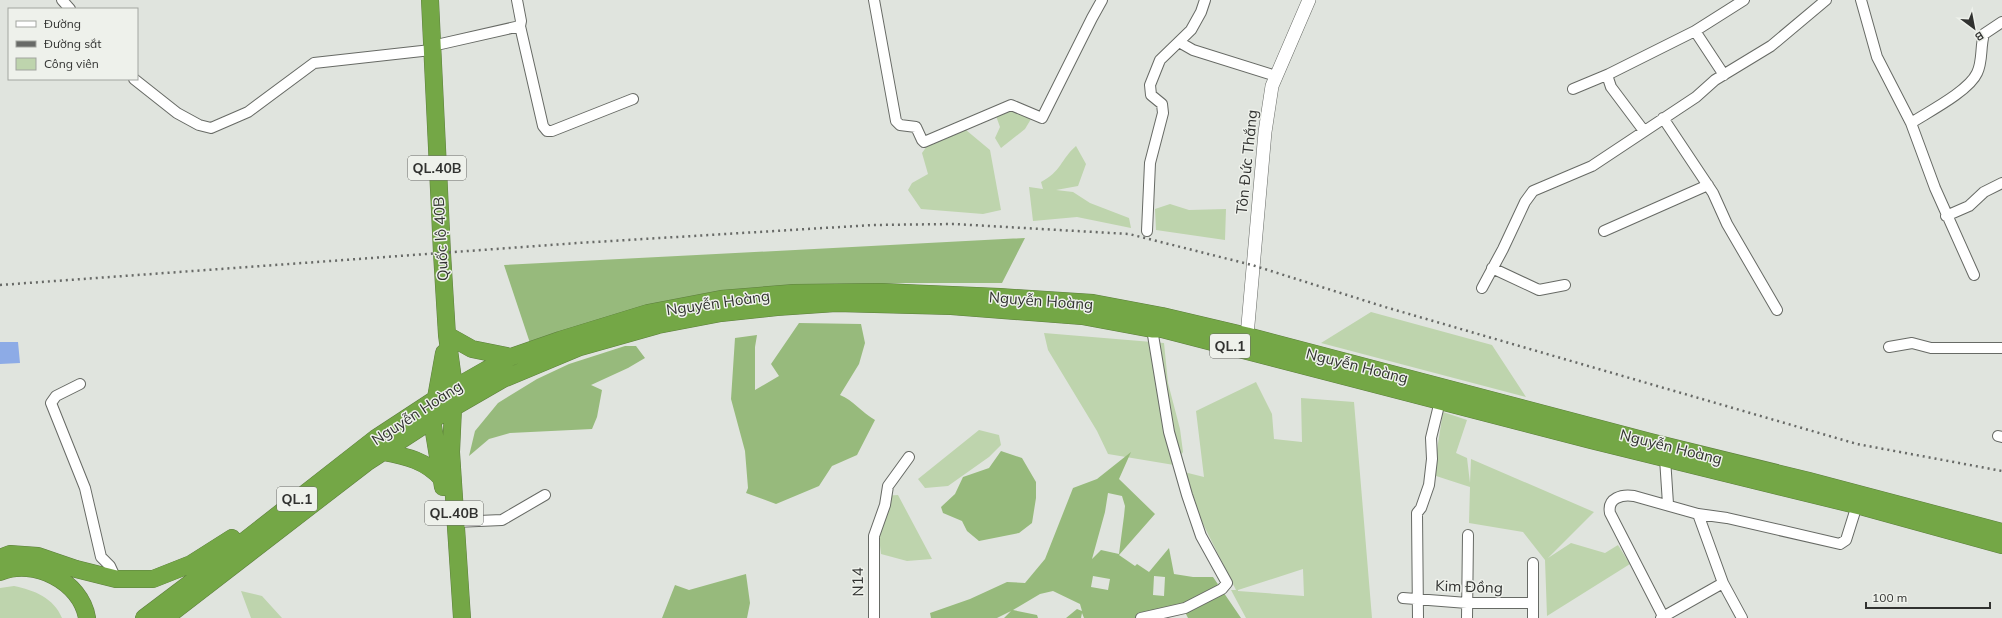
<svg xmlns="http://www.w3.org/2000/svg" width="2002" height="618" font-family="Mulish,sans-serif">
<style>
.green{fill:#bed4ad;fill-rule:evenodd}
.forest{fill:#97ba7c;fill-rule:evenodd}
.water{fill:#8dabe6}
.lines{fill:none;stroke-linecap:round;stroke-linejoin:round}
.street-casing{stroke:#676a65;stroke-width:12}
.secondary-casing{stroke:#676a65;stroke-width:14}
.highway-casing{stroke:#5d7e3e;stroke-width:18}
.street{stroke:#fff;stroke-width:10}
.secondary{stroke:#fff;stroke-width:13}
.highway{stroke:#74a746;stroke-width:17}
.rail{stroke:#686a67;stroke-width:2.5;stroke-dasharray:2 4;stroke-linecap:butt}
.labels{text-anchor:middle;stroke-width:3;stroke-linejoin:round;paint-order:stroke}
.shield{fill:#eef1eb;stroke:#6a6b68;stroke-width:1}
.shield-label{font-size:14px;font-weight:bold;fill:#313230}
.street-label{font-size:15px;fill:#313230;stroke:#eef1eb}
</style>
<rect width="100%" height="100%" fill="#e0e4de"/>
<path class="green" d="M 1007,105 L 1031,119 L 1025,129 L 1001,148 L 995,138 L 1000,127 L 996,116 Z
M 953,128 L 966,130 L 990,150 L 1001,210 L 983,214 L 921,209 L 908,190 L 912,183 L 928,174 L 922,153 L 927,146 Z
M 1076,146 L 1086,164 L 1078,186 L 1056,190 L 1073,192 L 1090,203 L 1129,218 L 1131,228 L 1077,217 L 1033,221 L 1029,187 L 1043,189 L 1041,182 C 1061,172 1061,159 1076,146 Z
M 1170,204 L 1189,210 L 1226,209 L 1225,240 L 1156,230 L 1155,209 Z
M 1371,312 L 1492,345 L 1526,397 L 1321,343 Z
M 1044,333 L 1164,343 L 1168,383 L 1180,429 L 1183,452 L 1174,465 L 1108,454 L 1097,431 L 1048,350 Z
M 1256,382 L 1272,414 L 1274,439 L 1302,442 L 1301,398 L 1354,402 L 1372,618 L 1246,618 L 1231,590 L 1236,590 L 1176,470 L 1204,477 L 1196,411 ZM 1303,569 L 1304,596 L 1238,591 L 1238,590 Z
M 1443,412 L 1467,420 L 1456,453 L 1467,458 L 1470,483 L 1471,459 L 1594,512 L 1548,558 L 1571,543 L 1605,553 L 1618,545 L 1630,564 L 1547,616 L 1545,560 L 1523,532 L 1469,523 L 1470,487 L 1433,475 Z
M 979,430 L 999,435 L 1001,445 L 989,457 L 948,486 L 925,488 L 918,479 Z
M 898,495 L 932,559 L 907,561 L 881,554 L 878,529 L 882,496 Z
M 14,586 C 34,590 54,598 62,618 L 0,618 L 0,588 Z
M 241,591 L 262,596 L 282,618 L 251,618 Z"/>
<path class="forest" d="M 1025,238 L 1002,283 L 906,283 L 762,289 L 530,343 L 504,265 Z
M 799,323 L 861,324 L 865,343 L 859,364 L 840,395 C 853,400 862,413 875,420 L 857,455 L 832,466 L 819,486 L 776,504 L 746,493 L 748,488 L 745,451 L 731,399 L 735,338 L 757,335 L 755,347 L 755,390 L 779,376 L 771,364 Z
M 625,346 L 636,346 L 645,358 L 628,368 L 591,385 L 602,390 L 597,417 L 592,429 L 510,433 L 489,439 L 469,456 L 475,431 L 498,403 L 537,379 L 569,364 Z
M 1001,451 L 1022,458 L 1036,482 L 1036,498 L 1032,523 L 1019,533 L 979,541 L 967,531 L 962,521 L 943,513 L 941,507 L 955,494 L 963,477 L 989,468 Z
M 1131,452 L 1119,479 L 1155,514 L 1119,555 L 1135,566 L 1137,564 L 1149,572 L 1169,548 L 1174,574 L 1193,577 L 1213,577 L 1241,618 L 1188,618 L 1186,614 L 1150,613 L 1146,618 L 1084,618 L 1082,613 L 1081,618 L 1066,618 L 1077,609 L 1082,611 L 1080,604 L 1053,591 L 1040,594 L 1013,610 L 1037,615 L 1038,618 L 1004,618 L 1011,611 L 997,618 L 931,618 L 930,613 L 970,599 L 1007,582 L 1025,583 L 1045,559 L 1073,488 L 1097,479 ZM 1108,493 L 1122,496 L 1125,506 L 1124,516 L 1119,554 L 1101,550 L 1092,559 L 1105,512 ZM 1093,576 L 1110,579 L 1108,590 L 1091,587 ZM 1154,576 L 1165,577 L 1164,596 L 1153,595 Z
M 746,574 L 750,603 L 747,618 L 662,618 L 675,585 L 689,590 Z"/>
<path class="water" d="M 0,342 L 18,342 L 20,363 L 0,364 Z"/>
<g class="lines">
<defs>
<path id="street" d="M 62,0 L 70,9
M 874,0 L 896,121 L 900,125 L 916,127 L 922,140 L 924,142 L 1011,105 L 1042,118 L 1092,18 L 1102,0
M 1861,0 L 1877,57 L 1911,123 L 1935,188 L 1974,275
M 520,26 L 543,126 L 547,131 L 552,131 L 633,99
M 1695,31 L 1724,75
M 1179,42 L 1193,50 L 1276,76
M 432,46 L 520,26 L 521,21 L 517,0
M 134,79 L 177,113 L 199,125 L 211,128 L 248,112 L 314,63 L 431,50
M 1573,89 L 1609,74
M 1663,118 L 1713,193 L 1727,224 L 1777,310
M 1911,123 C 1928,112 1969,91 1977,73 C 1983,61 1980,47 1984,34 L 2002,22
M 1644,131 L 1611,87 L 1608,78 L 1609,74 L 1695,31 L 1744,0
M 1946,216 L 1969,206 L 1984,192 L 2002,183
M 1147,231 L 1150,163 L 1163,113 L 1162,104 L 1151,95 L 1150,85 L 1160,60 L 1191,30 L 1201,12 L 1205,0
M 1604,231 L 1708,185
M 1492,268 L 1539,290 L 1565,285
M 1482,288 L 1503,249 L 1525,202 L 1533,191 L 1592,166 L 1696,97 L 1715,80 L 1771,46 L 1826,0
M 1889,347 L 1912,343 L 1931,348 L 2002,348
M 80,384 L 56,396 L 51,403 L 85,488 L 101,557 L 110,566 L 116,579
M 1998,436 L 2002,437
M 1665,458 L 1668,504
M 1698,514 L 1723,583 L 1742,618
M 455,522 L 502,520 L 545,495
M 1403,598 L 1467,603 L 1533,603
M 874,618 L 874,536 L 885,505 L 888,486 L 909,457
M 1141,618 L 1185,608 L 1222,589 L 1227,583 L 1201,536 L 1187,495 L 1169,432 L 1152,329
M 1418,618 L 1417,513 L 1421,508 L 1429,485 L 1432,459 L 1431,438 L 1440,401
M 1467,618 L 1468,535
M 1533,618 L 1533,563
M 1661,618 L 1723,583
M 1664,618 L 1610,513 C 1607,498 1622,494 1634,496 L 1698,514 L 1727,518 L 1840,544 L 1846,540 L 1857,505"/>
<path id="secondary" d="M 1247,336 L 1265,132 L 1272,86 L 1309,0"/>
<path id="highway" d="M 430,0 L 442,253 L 447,335 L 454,387 L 451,452 L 462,618
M 447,335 L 472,349 L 511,357
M 383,452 C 406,456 427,461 442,479
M 443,487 L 432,420 L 444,353
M 0,558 L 10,554 L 38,556 L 76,569 L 116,579 L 153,579 L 191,564 L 232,538
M 0,572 C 34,558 81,581 87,618
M 144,618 L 197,578 L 376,438 L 437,398 L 486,370 L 511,357 L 560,340 L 648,313 L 721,299 L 794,293 L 881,292 L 1000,297 L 1093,303 L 1162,316 L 1247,336 L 1650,442 L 1809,481 L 2002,532
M 165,618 L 366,463 L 432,420 L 503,379 L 580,347 L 658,325 L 721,313 L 777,307 L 836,303 L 951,306 L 1082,316 L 1152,329 L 1162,329 L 1591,440 L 1864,507 L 2002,545"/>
</defs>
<use href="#street" class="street-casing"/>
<use href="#secondary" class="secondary-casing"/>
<use href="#highway" class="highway-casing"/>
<use href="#street" class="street"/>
<use href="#secondary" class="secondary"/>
<use href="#highway" class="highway"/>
<path class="rail" d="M 0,285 L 578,243 L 873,225 L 954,224 L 1129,234 L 1252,265 L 1385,307 L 1857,444 L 2002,471"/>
</g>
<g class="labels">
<g class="shield">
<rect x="408" y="156" width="58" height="24" rx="3"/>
<rect x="1210" y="334" width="40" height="24" rx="3"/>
<rect x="277" y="487" width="40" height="24" rx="3"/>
<rect x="425" y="501" width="58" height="24" rx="3"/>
</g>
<g class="shield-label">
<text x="437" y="173">QL.40B</text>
<text x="1230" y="351">QL.1</text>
<text x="297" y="504">QL.1</text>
<text x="454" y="518">QL.40B</text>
</g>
<g class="street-label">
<text transform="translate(1247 162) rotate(-84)" y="5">Tôn Đức Thắng</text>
<text transform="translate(441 239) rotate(-93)" y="5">Quốc lộ 40B</text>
<text transform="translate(1041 301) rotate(4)" y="5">Nguyễn Hoàng</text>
<text transform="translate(718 303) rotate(-8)" y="5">Nguyễn Hoàng</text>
<text transform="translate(1357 366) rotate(14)" y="5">Nguyễn Hoàng</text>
<text transform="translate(417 413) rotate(-33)" y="5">Nguyễn Hoàng</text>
<text transform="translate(1671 447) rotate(14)" y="5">Nguyễn Hoàng</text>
<text transform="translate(858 582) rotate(-91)" y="5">N14</text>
<text transform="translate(1469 587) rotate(2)" y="5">Kim Đồng</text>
</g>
</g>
<rect x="8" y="8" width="130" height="72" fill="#eef1eb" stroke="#a2a5a0"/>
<rect x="16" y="21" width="20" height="6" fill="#ffffff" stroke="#a2a5a0"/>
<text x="44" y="28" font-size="12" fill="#313230">Đường</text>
<rect x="16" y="41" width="20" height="6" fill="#686a67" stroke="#a2a5a0"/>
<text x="44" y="48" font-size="12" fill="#313230">Đường sắt</text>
<rect x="16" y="58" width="20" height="12" fill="#bed4ad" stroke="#a2a5a0"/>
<text x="44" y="68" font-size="12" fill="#313230">Công viên</text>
<g transform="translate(1974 28) rotate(148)" stroke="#eef1eb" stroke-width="3" paint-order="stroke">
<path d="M0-3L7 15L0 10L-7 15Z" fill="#313230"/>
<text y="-6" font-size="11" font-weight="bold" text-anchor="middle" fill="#313230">B</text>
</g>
<path d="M1866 602v6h124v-6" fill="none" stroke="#313230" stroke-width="2"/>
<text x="1872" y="602" font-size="12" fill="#313230" stroke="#eef1eb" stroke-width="3" paint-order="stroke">100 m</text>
</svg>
